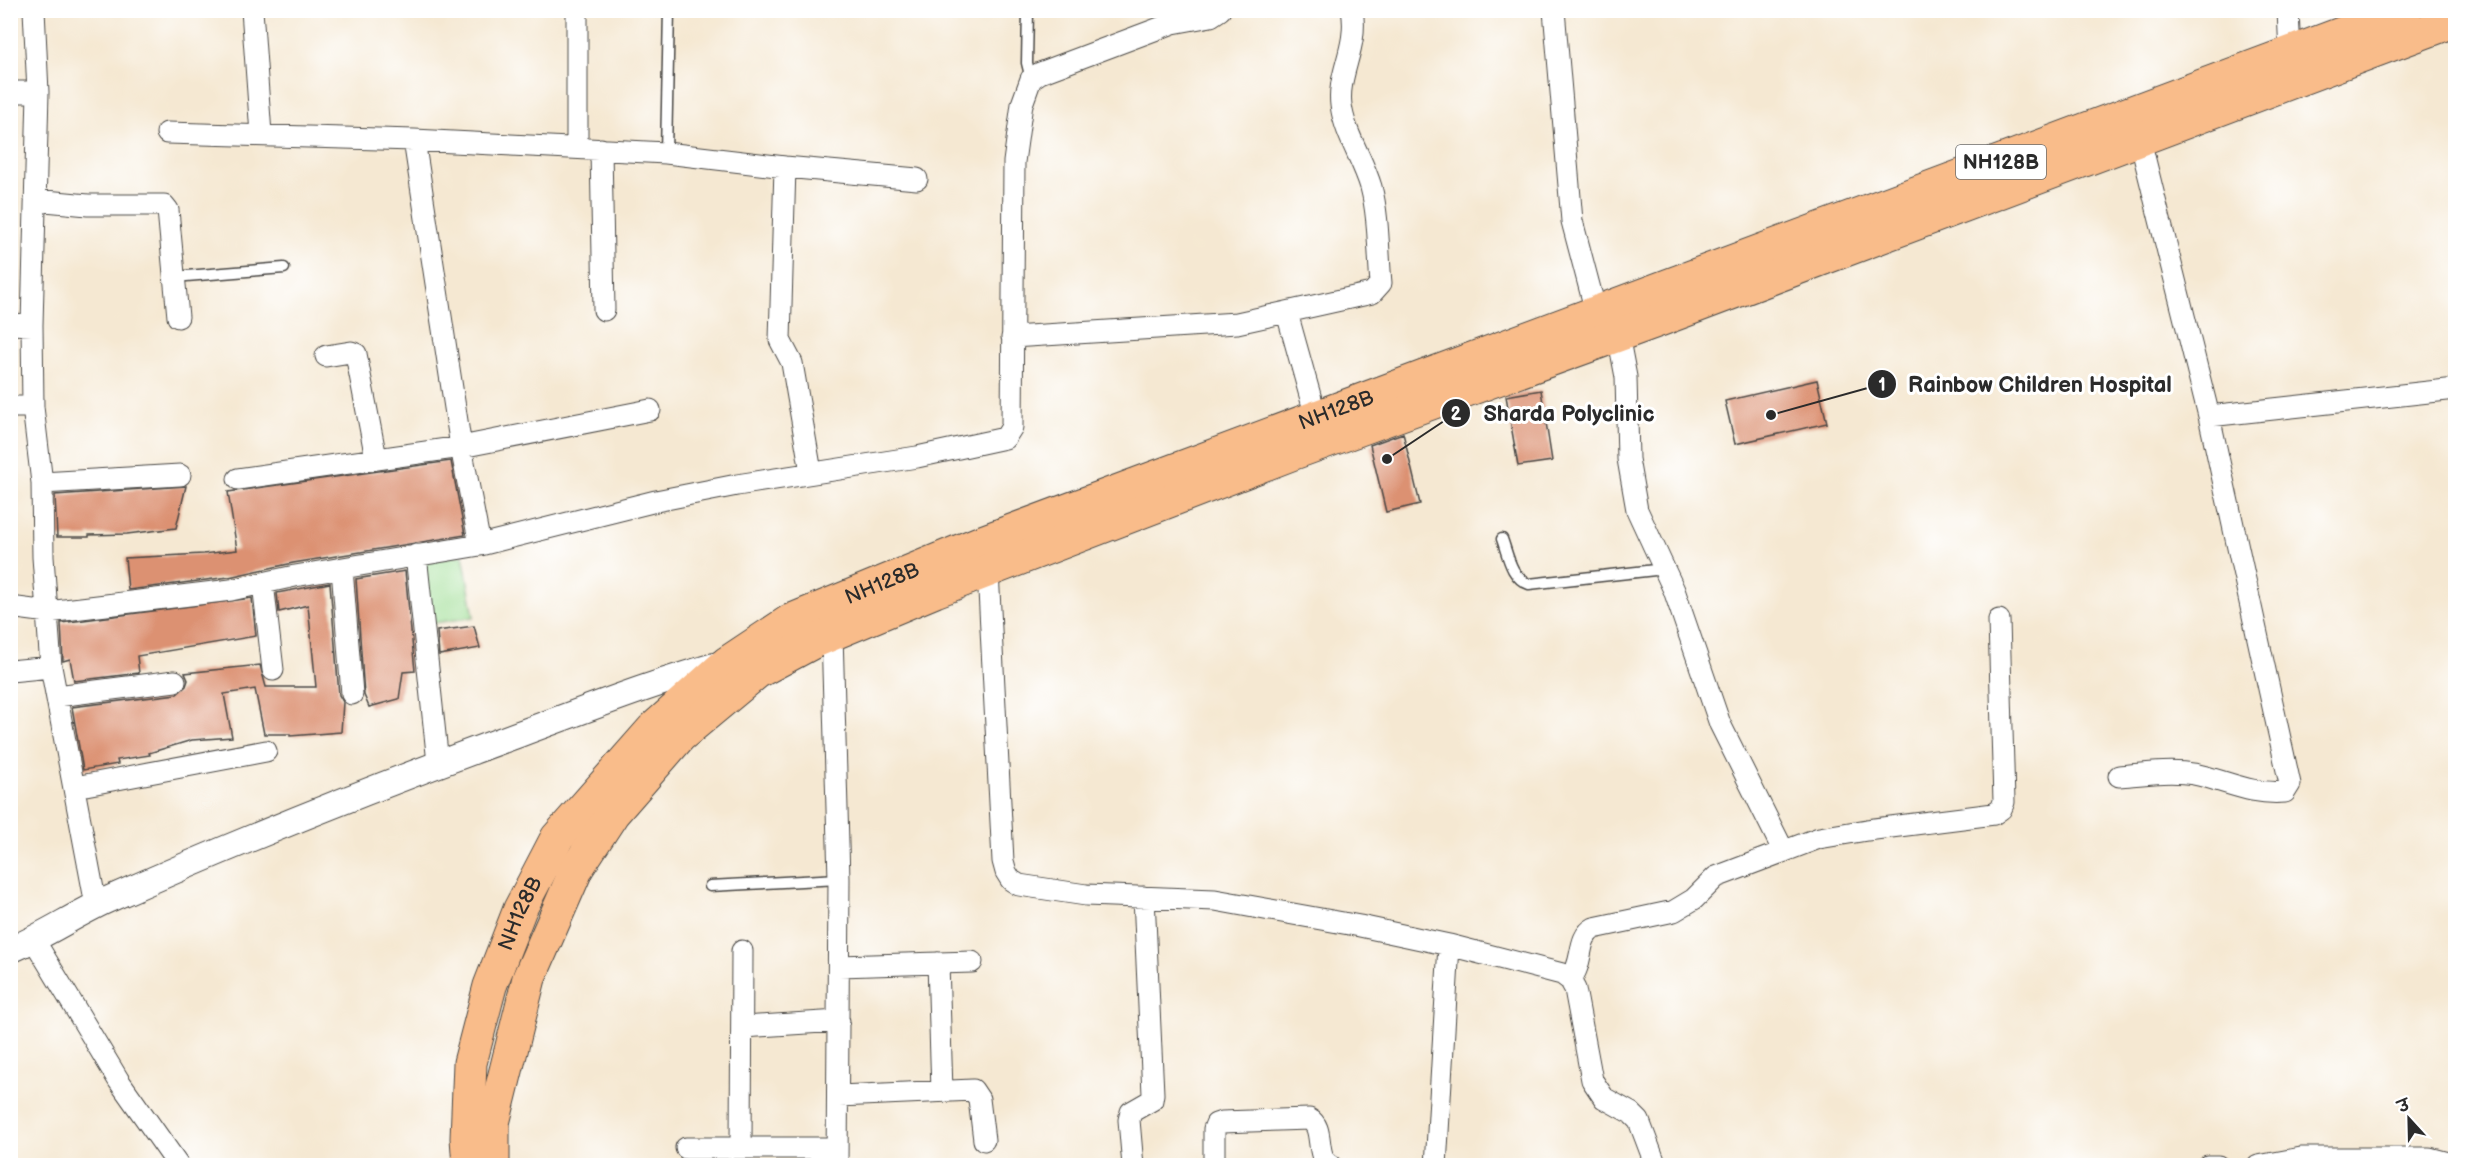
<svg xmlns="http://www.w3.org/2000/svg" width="2466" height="1176" font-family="'Balsamiq Sans','Playpen Sans Deva',sans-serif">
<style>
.green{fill:#9ddd93;stroke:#64845f;stroke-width:1.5}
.building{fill:#dc9172}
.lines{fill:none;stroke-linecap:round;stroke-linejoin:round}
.service-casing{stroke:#494744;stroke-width:13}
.minor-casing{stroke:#494744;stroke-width:23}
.tertiary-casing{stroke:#494744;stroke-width:28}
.trunk-casing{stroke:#494744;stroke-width:35}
.service{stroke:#fff;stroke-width:10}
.minor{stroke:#fff;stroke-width:21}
.tertiary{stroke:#fff;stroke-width:26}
.trunk{stroke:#f9bc8a;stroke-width:33}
.labels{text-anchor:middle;stroke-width:6;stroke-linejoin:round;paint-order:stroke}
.shield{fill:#fff;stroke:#6b6b6b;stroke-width:1.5}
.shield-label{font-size:20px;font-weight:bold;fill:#2b2b2b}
.street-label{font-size:21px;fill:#2b2b2b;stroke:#fff}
.leader{fill:none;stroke:#2b2b2b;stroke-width:2}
.callout-dot{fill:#2b2b2b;stroke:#fff;stroke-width:2}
.mark-label{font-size:18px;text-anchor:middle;font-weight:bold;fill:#fff}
.callout-label{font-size:22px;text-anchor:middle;font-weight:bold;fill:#2b2b2b;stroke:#fff;stroke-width:6;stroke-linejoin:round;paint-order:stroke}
</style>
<rect width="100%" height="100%" fill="#fff"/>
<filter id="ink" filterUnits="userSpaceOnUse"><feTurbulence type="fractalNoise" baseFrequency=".0167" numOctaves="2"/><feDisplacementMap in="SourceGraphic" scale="12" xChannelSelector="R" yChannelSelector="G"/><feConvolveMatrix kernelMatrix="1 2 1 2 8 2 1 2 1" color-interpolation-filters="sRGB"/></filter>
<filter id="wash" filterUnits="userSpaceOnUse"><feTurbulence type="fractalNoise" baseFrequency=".008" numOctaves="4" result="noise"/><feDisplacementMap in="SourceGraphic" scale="24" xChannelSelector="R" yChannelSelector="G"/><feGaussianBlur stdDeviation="1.35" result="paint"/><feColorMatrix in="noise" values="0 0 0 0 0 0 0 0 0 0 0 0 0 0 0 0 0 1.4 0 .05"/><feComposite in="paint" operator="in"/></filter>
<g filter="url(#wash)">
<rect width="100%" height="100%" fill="#f5e8d2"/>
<path class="green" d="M 463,555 L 474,617 L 428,624 L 422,561 Z"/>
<g id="blocks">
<path class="building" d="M 1817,380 L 1827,423 L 1735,444 L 1725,401 Z
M 1541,390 L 1552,461 L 1518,466 L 1506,396 Z
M 1403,433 L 1420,504 L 1386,512 L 1370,445 Z
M 451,461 L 465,535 L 293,563 L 229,577 L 128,590 L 125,558 L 203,554 L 237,550 L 228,492 Z
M 186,486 L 176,528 L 127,534 L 89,535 L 89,537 L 57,537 L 55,495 Z
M 405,571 L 415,671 L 403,672 L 399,699 L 369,707 L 364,695 L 356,579 Z
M 330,583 L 339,695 L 343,702 L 341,732 L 290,736 L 290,734 L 264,734 L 255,689 L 224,694 L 232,737 L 192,740 L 149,753 L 150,755 L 117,760 L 118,764 L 83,770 L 72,707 L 177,694 L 186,686 L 188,680 L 185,673 L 260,665 L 266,687 L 316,687 L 308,605 L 279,612 L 277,593 Z
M 252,598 L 256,636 L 137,656 L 139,673 L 74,681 L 70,659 L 63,661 L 61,623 Z
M 474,626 L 480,648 L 439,655 L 437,631 Z"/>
</g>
</g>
<g filter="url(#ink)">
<use href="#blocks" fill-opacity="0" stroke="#494744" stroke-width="1.5"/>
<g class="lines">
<defs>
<path id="service" d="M 1028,10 L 1027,63 L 1031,79
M 666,153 L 669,10
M 174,277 L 284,268
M 1502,539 C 1508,555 1511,578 1529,584 L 1664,569
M 710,886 L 839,879"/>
<path id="minor" d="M 34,10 L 38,92 L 32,325 L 33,407 L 42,483 L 43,557 L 51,667 L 96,905
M 252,10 L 261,134
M 577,10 L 577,148
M 1554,10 L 1572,221 L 1596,312
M 2288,10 L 2290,54
M 10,92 L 38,92
M 167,133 L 414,140 L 666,153 L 785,167 L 917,179
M 414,140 L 461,447 L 480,545
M 601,149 L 604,310
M 785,167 L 780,340 L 792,363 L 811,472
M 35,200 L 88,205 L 164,205 L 168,210 L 178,317
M 1287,313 L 1316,417
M 10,324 L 32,325
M 1618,335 L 1626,377 L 1628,459 L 1637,510 L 1674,590 L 1720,724 L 1783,850
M 1012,337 L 1237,323 L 1372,293 L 1381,283 C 1378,252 1379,217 1371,187 C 1363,159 1345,135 1341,105 C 1337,74 1359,46 1352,10
M 326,356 L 351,352 L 356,354 L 376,458
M 10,407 L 33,407
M 2209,416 L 2456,389
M 238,479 L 461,447 L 650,410
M 42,483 L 180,475
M 416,555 L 438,763
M 342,569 L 352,694
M 988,571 L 1003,861 L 1006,872 L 1011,880 L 1019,885 L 1086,895 L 1215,900 L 1360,926 L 1449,945 L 1562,974 L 1570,980 L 1575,989 L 1592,1080 L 1604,1098 L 1631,1113 L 1639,1121 L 1656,1166
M 263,583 L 273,670
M 10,607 L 48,612 L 231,590 L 295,576 L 480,545 L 656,501 L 737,485 L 917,457 L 1005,438 L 1012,427 L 1014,162 L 1022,104 L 1031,79 L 1040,73 L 1173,23 L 1211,16 L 1220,10
M 832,634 L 839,879 L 837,1166
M 10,671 L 51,667
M 57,696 L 175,681
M 2119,776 C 2143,774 2170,770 2194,774 C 2227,781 2250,795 2285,792 L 2290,784 L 2209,416 L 2140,140
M 75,787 L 266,751
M 34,940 L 119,1081 L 179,1166
M 938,963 L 942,1091
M 839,966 L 972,962
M 1570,980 C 1585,962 1576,938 1594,928 L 1674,911 L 1694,899 L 1716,877 L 1819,838 L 1867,830 L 1994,814 L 2001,809 L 2004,802 L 1999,620
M 742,1027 L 839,1021
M 839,1096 L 973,1090 L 979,1099 L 984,1140
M 686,1148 L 837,1148
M 741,1148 L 742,951
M 1133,1166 L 1129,1120 L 1131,1112 L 1152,1100 L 1153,1094 L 1144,897
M 1214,1166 L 1214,1129 L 1216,1124 L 1222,1122 L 1309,1119 C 1326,1128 1313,1156 1331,1166
M 1436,1166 L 1449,945
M 2208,1166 L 2218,1166
M 2258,1166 L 2301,1158 L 2429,1158 L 2456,1165"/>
<path id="tertiary" d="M 10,950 C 44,936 74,915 107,900 C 242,840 380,785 519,734 C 587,709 655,682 725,663"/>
<g id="trunk">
<path id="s1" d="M 469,1166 L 467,1138 L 470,1063 L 490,986 L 520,909 L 557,838 L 654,728 L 727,663 L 790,621 L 977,544 L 2405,10"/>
<path d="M 493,1166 L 493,1123 L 529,978 L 577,868 L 613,813 L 680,736 L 757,672 L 815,641 L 935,591 L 1291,454 L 1662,319 L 2456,20"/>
</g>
</defs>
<use href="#service" class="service-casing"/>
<use href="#minor" class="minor-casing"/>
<use href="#tertiary" class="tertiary-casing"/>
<use href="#trunk" class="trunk-casing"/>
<use href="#service" class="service"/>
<use href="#minor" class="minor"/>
<use href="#tertiary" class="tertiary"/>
<use href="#trunk" class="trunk"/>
</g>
</g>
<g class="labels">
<rect class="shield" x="1956" y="145" width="90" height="34" rx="4.5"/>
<g class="shield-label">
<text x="2001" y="169">NH128B</text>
</g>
<g class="street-label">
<text dy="7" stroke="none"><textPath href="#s1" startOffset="1251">NH128B</textPath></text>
<text dy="7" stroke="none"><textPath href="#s1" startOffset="765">NH128B</textPath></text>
<text dy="7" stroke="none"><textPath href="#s1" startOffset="261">NH128B</textPath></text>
</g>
</g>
<path class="leader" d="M1771 415L1882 384M1387 459L1456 413"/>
<g class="callout-dot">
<circle cx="1771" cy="415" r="6"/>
<circle cx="1387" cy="459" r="6"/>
<circle cx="1882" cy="384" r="15"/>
<circle cx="1456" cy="413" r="15"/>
</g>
<g class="mark-label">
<text x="1882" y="391">1</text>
<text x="1456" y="420">2</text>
</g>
<g class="callout-label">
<text x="2040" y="392">Rainbow Children Hospital</text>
<text x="1569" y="421">Sharda Polyclinic</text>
</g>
<rect width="2466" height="1176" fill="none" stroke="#fff" stroke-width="36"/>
<g transform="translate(2409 1119) rotate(338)" stroke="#ffffff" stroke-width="4.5" paint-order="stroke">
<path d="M0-4.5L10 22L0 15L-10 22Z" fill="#2b2b2b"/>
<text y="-9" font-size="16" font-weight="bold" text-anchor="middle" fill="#2b2b2b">उ</text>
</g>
</svg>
